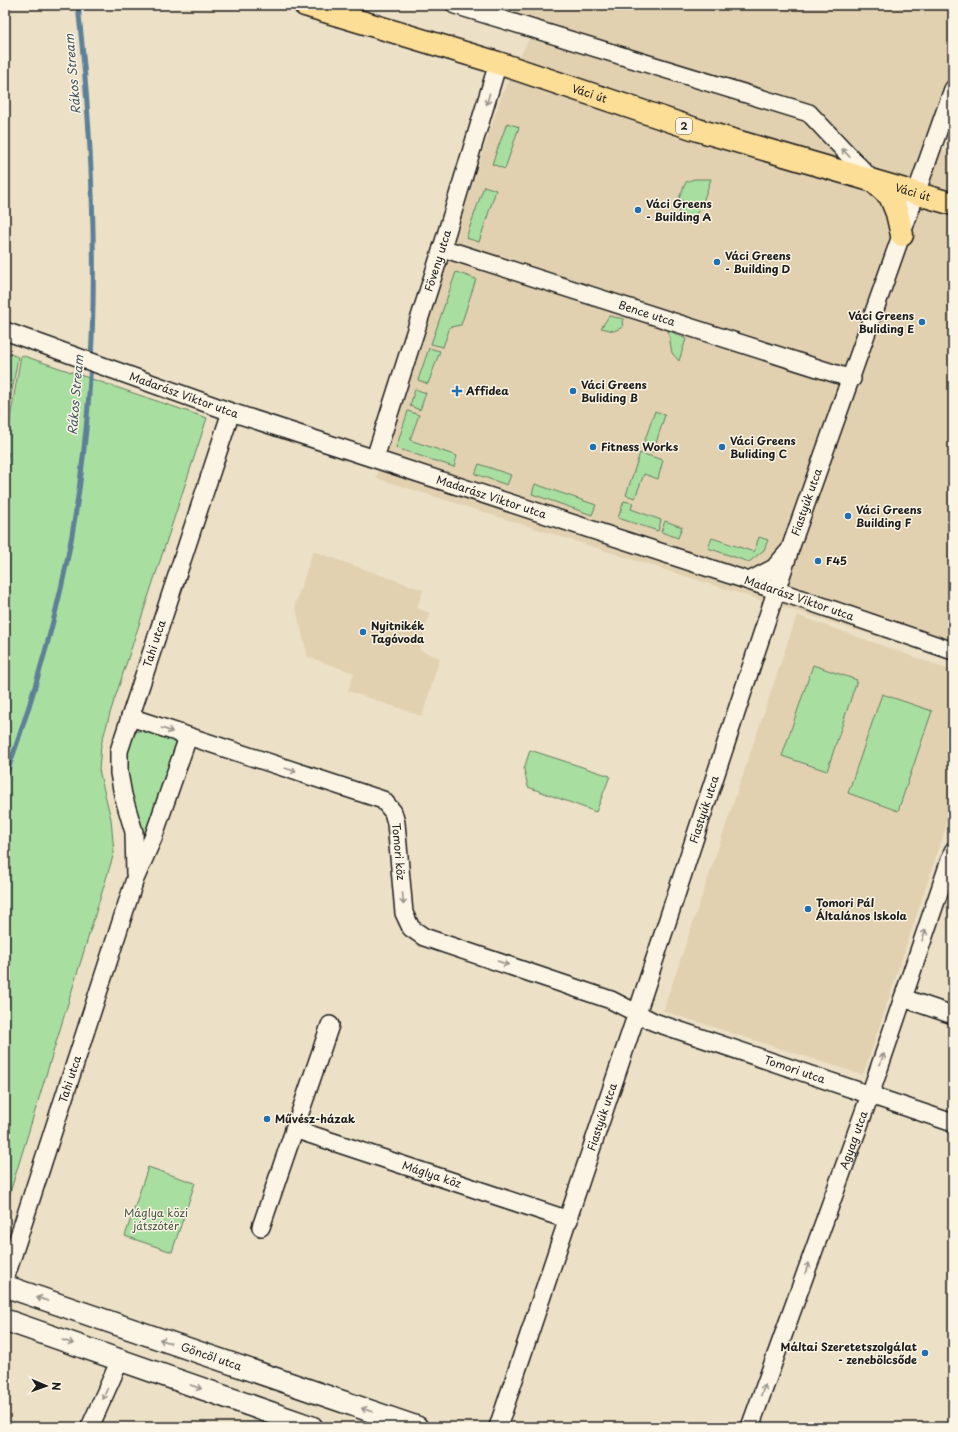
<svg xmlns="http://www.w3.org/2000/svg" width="958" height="1432" font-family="'Playpen Sans',sans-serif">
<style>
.built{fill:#e1d1b1}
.green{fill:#a9dea1;stroke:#627d5e}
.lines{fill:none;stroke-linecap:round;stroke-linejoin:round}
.stream{stroke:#5d8096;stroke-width:5}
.minor-casing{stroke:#1c1c1c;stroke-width:20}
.tertiary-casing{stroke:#1c1c1c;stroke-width:24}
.primary-casing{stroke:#1c1c1c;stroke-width:25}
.minor{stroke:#fcf5e5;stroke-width:17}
.tertiary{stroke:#fcf5e5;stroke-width:21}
.primary{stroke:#fdde96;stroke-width:22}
.oneway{stroke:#97938b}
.poi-dot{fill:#1f6fb2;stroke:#fcf5e5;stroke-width:1.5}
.labels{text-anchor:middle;stroke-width:3;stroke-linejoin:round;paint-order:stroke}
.shield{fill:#fcf5e5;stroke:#5f5d58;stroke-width:1}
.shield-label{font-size:10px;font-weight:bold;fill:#1c1c1c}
.street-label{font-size:11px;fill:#1c1c1c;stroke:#fcf5e5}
.poi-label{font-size:11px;font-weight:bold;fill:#1c1c1c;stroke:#fcf5e5;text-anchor:start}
.park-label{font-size:11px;fill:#465644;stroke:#fcf5e5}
.water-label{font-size:12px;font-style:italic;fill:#425663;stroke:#fcf5e5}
</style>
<rect width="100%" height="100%" fill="#ece0c6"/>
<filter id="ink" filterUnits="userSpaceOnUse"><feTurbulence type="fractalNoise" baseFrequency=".025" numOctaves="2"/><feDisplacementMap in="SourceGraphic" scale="8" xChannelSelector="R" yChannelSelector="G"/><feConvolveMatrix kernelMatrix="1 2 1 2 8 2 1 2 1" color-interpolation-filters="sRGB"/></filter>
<g filter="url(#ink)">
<path class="built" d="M 481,5 L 953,5 L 953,69 L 926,146 L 953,154 L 953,661 L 376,478 L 501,97 L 536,23 Z
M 313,551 L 423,590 L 417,608 L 430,613 L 419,650 L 440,658 L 422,716 L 348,691 L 354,673 L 308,657 L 295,605 Z
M 797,615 L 953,671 L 953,806 L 863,1075 L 663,1011 Z"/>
<path class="green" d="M 507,123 L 519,127 L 505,169 L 492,164 Z
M 694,179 L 711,179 L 701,207 L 689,224 L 678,212 L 686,203 L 679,198 L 686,182 Z
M 484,186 L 496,190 L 479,242 L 466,238 Z
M 456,272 L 476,279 L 461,325 L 450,327 L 443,347 L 431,344 Z
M 609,316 L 624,319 L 622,321 L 623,327 L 614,331 L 601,328 Z
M 668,330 L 686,339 L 679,361 L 672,353 Z
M 429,348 L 440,351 L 428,384 L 418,380 Z
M 5,352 L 18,357 L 5,431 Z
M 21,355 L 207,418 L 111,710 L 101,745 L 99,770 L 111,819 L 114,853 L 5,1209 L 5,474 L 9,453 L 5,451 L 5,448 Z
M 415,389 L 426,393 L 420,410 L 410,406 Z
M 408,411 L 419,415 L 410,440 L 457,456 L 454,467 L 396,448 Z
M 655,411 L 665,415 L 653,452 L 642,448 Z
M 640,453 L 663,460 L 658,479 L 644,474 L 635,498 L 626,495 Z
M 479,464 L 511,475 L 507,485 L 475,474 Z
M 535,484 L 596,505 L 592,515 L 532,494 Z
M 624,501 L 633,503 L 631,509 L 661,520 L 658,531 L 618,518 Z
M 665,521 L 682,527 L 678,538 L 661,532 Z
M 759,537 L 768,540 L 764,550 L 749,562 L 708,548 L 712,538 L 754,552 Z
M 813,665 L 857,680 L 827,771 L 782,756 Z
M 882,694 L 932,711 L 898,811 L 848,793 Z
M 142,730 L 174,741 L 177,746 L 148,834 L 141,833 C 132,800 117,763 136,732 Z
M 530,750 L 610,776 L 596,812 L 528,787 L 524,769 Z
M 148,1167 L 195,1183 L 172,1252 L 125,1236 Z"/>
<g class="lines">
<path class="stream" d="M 5,778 C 33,699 57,618 72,535 C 102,361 97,180 78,5"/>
<defs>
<g id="minor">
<path d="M 455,5 L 809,113 L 873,181"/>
<path id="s1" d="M 442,248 L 852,379"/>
<path id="s2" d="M 5,331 L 231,412 L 749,581 L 953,651"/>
<path id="s3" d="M 375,458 L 442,248 L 498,63"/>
<path d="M 749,581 L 774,568 L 787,553"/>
<path id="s4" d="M 130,717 L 383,800 L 393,812 L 396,823 L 404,913 L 411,928 L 424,937 L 611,1000 L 654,1022 L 953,1123"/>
<path id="s5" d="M 135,874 L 134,832 L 123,795 L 119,773 L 119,751 L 231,412"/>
<path d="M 903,998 L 953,1015"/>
<path id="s6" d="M 294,1129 L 569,1220"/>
<path d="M 261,1227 L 330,1025"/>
<path id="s7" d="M 5,1279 L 135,879 L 153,838 L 188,737"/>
<path d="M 90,1427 L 120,1360"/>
<path id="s8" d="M 498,1427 L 642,998 L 790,549 L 953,89"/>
<path id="s9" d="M 750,1427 L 870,1095 L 953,851"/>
</g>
<g id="tertiary">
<path id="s10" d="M 5,1286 L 417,1427"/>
<path d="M 5,1320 L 312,1427"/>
</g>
<g id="primary">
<path id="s11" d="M 305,5 L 498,63 L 698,130 L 953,204"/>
<path d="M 873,181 L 890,196 L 897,213 L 902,235"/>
</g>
</defs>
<use href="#minor" class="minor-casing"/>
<use href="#tertiary" class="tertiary-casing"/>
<use href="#primary" class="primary-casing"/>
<use href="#minor" class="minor"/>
<use href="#tertiary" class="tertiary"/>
<use href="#primary" class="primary"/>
</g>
<defs><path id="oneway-shaft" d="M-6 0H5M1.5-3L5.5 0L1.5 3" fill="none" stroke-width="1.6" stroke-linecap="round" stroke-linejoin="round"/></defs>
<g class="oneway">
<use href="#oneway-shaft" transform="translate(488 99) rotate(105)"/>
<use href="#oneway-shaft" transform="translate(846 153) rotate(-133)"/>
<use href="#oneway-shaft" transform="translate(167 730) rotate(19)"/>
<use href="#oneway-shaft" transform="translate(291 770) rotate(17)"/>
<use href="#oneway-shaft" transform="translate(403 899) rotate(85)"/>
<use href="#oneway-shaft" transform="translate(924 935) rotate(-71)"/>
<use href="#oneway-shaft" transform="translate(503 963) rotate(19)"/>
<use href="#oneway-shaft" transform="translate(882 1059) rotate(-71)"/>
<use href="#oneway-shaft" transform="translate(807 1268) rotate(-70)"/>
<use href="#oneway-shaft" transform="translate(42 1299) rotate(-161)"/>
<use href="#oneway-shaft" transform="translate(165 1341) rotate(-161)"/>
<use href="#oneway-shaft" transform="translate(68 1342) rotate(19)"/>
<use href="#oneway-shaft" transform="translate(196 1387) rotate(19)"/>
<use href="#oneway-shaft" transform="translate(763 1390) rotate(-70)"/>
<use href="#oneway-shaft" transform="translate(105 1394) rotate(114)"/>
<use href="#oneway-shaft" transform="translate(367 1410) rotate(-161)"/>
</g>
</g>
<g class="poi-dot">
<circle cx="638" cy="210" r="4"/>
<circle cx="717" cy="262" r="4"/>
<circle cx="922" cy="322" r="4"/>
<path d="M455 385h4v4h4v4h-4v4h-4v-4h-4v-4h4z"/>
<circle cx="573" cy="391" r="4"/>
<circle cx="593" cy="447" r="4"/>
<circle cx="722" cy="447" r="4"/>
<circle cx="848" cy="516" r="4"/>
<circle cx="818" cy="561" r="4"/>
<circle cx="363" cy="632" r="4"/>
<circle cx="808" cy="909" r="4"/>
<circle cx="267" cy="1119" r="4"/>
<circle cx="925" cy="1353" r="4"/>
</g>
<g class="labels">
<rect class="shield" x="676" y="118" width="16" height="16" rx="3"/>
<g class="shield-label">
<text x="684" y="130">2</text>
</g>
<g class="street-label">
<text dy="4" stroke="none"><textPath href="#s11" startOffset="298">Váci út</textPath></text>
<text dy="4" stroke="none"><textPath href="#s11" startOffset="636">Váci út</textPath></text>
<text dy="4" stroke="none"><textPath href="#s3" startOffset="207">Föveny utca</textPath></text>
<text dy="4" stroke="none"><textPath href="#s1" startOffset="215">Bence utca</textPath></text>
<text dy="4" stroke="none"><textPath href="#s2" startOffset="190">Madarász Viktor utca</textPath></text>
<text dy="4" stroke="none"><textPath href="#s2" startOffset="514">Madarász Viktor utca</textPath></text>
<text dy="4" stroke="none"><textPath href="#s8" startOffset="975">Fiastyúk utca</textPath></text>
<text dy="4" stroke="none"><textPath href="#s2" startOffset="838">Madarász Viktor utca</textPath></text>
<text dy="4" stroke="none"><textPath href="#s5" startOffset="238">Tahi utca</textPath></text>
<text dy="4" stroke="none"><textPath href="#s8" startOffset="651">Fiastyúk utca</textPath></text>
<text dy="4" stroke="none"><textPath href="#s4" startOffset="322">Tomori köz</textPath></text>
<text dy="4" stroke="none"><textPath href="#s4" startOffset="810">Tomori utca</textPath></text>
<text dy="4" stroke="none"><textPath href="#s7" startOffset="210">Tahi utca</textPath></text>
<text dy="4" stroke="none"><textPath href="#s8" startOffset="327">Fiastyúk utca</textPath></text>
<text dy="4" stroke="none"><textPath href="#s9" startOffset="305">Agyag utca</textPath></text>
<text dy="4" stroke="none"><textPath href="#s6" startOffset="145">Máglya köz</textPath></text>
<text dy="4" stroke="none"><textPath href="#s10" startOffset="218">Göncöl utca</textPath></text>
</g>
<g class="poi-label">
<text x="646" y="208">Váci Greens<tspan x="646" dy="13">- Building A</tspan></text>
<text x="725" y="260">Váci Greens<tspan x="725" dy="13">- Building D</tspan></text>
<text x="914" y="320" text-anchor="end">Váci Greens<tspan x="914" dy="13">Buliding E</tspan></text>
<text x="581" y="389">Váci Greens<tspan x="581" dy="13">Buliding B</tspan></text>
<text x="466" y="395">Affidea</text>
<text x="730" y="445">Váci Greens<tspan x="730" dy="13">Buliding C</tspan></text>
<text x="601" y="451">Fitness Works</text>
<text x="856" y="514">Váci Greens<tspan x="856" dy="13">Building F</tspan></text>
<text x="826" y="565">F45</text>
<text x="371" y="630">Nyitnikék<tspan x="371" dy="13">Tagóvoda</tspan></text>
<text x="816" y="907">Tomori Pál<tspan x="816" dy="13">Általános Iskola</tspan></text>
<text x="275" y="1123">Művész-házak</text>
<text x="917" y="1351" text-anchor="end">Máltai Szeretetszolgálat<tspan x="917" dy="13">- zenebölcsőde</tspan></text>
</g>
<g class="park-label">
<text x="156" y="1217">Máglya közi<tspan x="156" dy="13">játszótér</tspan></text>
</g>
<g class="water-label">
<text transform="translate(73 74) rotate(-95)" y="4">Rákos Stream</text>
<text transform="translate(76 395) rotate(-85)" y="4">Rákos Stream</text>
</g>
</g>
<rect width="958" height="1432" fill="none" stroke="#fcf5e5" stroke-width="20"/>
<rect x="10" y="10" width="938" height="1412" fill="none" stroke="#1c1c1c" stroke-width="1.5" filter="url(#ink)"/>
<g transform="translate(46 1386) rotate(92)" stroke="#fcf5e5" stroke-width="3" paint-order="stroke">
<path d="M0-3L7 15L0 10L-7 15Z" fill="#1c1c1c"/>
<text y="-6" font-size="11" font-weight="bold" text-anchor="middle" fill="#1c1c1c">N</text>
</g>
</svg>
